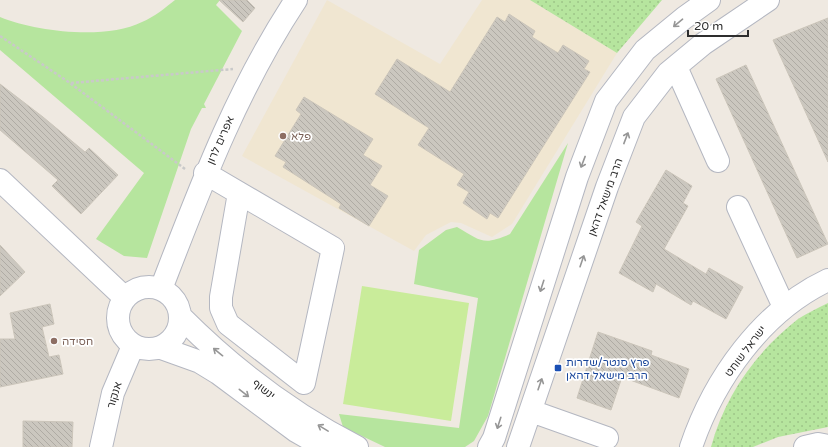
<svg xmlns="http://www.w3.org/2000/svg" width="828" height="447" font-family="'Varela Round',Heebo,sans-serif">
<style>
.education{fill:#f0e6d1}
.grass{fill:url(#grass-dots)}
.park{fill:#b6e59e}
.pitch{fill:#c9ec9a}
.building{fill:url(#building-back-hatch);stroke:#cbc5ba}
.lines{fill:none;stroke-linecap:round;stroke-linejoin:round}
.minor-casing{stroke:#b4b7c1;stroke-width:24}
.path{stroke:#c9c9c9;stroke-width:2.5;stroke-dasharray:3 2;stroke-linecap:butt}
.minor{stroke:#fff;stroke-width:22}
.oneway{stroke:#969696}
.education-dot{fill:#8d6e63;stroke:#fff;stroke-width:1.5}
.transit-dot{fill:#1a4fb4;stroke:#fff;stroke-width:1.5}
.labels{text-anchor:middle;stroke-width:3.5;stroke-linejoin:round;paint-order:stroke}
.education-label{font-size:11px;fill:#785e54;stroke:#fff;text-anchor:start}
.street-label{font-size:11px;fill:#2e2e2e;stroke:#fff}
.transit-label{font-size:11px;fill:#164399;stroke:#fff;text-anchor:start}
</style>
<defs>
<pattern id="grass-dots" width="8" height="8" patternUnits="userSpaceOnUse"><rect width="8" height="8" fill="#b6e59e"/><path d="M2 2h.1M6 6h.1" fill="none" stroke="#9dc588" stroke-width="1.8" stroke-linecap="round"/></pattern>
<pattern id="building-back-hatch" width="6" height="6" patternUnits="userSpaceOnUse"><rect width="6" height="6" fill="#cbc7bf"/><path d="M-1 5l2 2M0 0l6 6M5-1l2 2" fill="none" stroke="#afaba4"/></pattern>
</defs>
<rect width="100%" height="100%" fill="#efe9e1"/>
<path class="education" d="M 327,0 L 440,64 L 482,0 L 530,0 L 617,53 L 512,224 L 492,237 L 461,223 L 451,222 L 426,235 L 414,251 L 242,156 Z"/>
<path class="grass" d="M 530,0 L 662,0 L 617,53 Z
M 828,303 L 828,427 L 778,437 L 753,447 L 711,447 C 725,395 756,352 798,319 C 807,313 818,308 828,303 Z"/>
<path class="park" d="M 175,0 L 220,0 L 216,5 L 242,31 L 204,104 L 206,108 L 202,108 L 191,129 L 147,258 L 124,256 L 96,239 L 144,173 L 0,50 L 0,17 C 37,32 106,40 142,22 C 154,17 165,8 175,0 Z
M 568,143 L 488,416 L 474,441 L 465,447 L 385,447 L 343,427 L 339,414 L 459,428 L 478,298 L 414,284 L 419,250 L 446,230 L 457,227 C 481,241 483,246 510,234 Z"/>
<path class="pitch" d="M 362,286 L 469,303 L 451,421 L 343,404 Z"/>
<path class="building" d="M 219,0 L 247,0 L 255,8 L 243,22 Z
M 509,14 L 535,31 L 532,37 L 558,53 L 563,45 L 589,61 L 584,69 L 590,72 L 498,218 L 490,213 L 487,219 L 463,203 L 469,192 L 457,185 L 464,174 L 418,145 L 429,128 L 375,94 L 397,59 L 450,92 L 497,17 L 505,22 Z
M 828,18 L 828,162 L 773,40 Z
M 746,65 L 828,244 L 797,258 L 716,79 Z
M 0,84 L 43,117 L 85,152 L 89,148 L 118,175 L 81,214 L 52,186 L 58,180 L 0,130 Z
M 304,97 L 373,139 L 363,155 L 382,166 L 370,185 L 388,196 L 369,226 L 339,208 L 341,204 L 283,167 L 286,162 L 275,156 L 301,114 L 296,110 Z
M 666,170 L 692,186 L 683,203 L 688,206 L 664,249 L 706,274 L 709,268 L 743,287 L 726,319 L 693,301 L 691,305 L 656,284 L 653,292 L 619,273 L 642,226 L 636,222 Z
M 0,245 L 25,272 L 0,296 Z
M 50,304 L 54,324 L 42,327 L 49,357 L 59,355 L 63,374 L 0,387 L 0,339 L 15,339 L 10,313 Z
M 598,332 L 652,351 L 651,355 L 689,369 L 679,398 L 622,377 L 611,410 L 577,398 Z
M 23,421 L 73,422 L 72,447 L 23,447 Z"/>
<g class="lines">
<defs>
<path id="minor" d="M 676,67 L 718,161
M 205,173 L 333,248 L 304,383 L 228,324 L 221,308 L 221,297 L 239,193
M 0,180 L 125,298
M 738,207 L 784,307
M118 318a31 31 0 1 1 62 0a31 31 0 1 1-62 0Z
M 161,289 C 200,188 236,91 296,0
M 181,317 C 233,369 292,414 357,447
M 161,348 L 200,362 L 218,373 L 296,431 L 324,447
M 531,411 L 607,438
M 101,447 L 113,393 L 133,346
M 489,447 L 494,438 L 577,177 L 606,101 L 645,50 L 684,18 L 709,0
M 518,447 L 607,187 L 634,117 L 668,73 L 703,44 L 768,0
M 691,447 C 714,379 762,311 828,280
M 805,447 L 818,444 L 828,446"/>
</defs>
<use href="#minor" class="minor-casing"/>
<path class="path" d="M 0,36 L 70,83 L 185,169
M 71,83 L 233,69"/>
<use href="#minor" class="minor"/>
</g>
<defs><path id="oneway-shaft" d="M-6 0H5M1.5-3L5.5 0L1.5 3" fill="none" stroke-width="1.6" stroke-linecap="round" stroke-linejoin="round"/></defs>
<g class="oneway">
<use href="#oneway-shaft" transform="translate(678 23) rotate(140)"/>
<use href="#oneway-shaft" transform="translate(626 138) rotate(-69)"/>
<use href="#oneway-shaft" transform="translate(583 162) rotate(111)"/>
<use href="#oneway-shaft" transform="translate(582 261) rotate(-71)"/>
<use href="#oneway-shaft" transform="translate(542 286) rotate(108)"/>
<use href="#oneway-shaft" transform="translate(218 352) rotate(-141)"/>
<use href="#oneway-shaft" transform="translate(540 384) rotate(-71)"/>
<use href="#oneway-shaft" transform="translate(244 393) rotate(38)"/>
<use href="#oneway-shaft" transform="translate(499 423) rotate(108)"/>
<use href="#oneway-shaft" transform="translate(323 428) rotate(-149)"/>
</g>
<g class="education-dot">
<circle cx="283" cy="136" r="4"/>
<circle cx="54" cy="341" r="4"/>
</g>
<rect class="transit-dot" x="554" y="364" width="8" height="8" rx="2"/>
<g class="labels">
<g class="education-label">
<text x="291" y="140">פלא</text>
<text x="62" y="345">חסידה</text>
</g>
<g class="street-label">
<text transform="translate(220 140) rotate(-66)" y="4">אפרים לרון</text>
<text transform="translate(605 197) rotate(-70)" y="4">הרב מישאל דהאן</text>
<text transform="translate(745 351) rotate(-53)" y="4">ישראל שוחט</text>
<text transform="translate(264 389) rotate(38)" y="4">ינשוף</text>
<text transform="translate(114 395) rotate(-73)" y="4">אנקור</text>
</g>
<g class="transit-label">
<text x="566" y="366">פרץ סנטר/שדרות<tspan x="566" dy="13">הרב מישאל דהאן</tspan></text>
</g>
</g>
<path d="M688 30v6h60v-6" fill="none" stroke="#2e2e2e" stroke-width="2"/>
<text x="694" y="30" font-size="12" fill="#2e2e2e" stroke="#ffffff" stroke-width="3" paint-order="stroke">20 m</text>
</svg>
